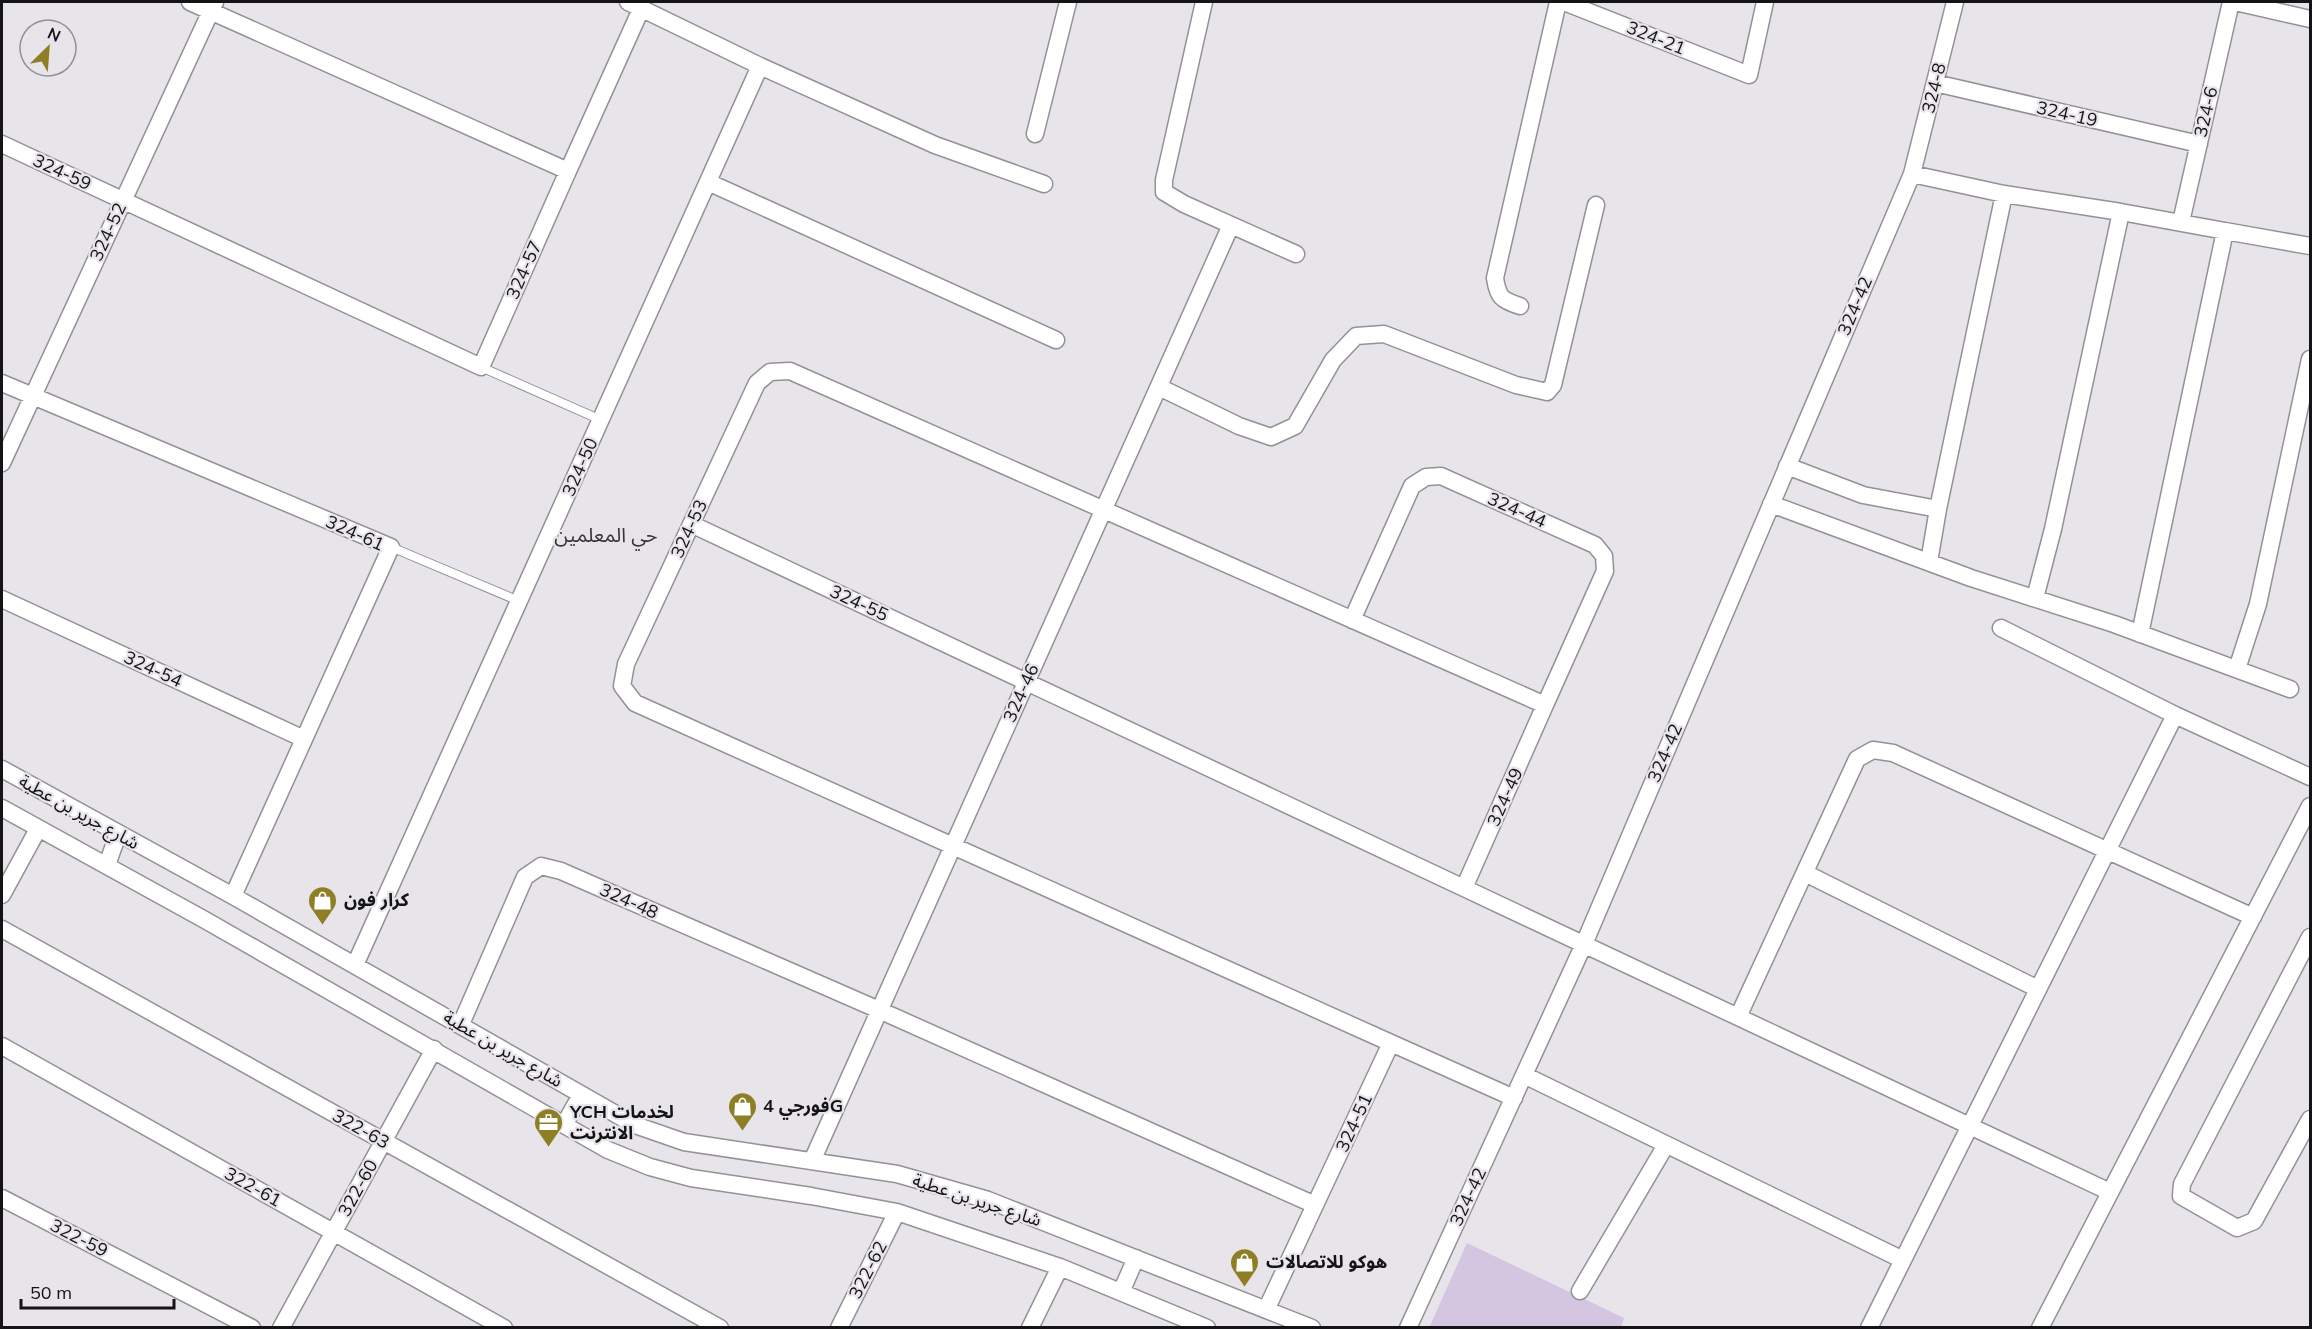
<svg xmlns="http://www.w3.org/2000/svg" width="2312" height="1329" font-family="Mulish,'Noto Sans Arabic',sans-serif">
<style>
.green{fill:#d4c5e1}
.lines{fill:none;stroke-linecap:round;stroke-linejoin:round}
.lane-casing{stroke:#949196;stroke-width:10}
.street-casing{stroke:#949196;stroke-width:19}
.lane{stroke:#fff;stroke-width:8}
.street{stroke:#fff;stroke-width:16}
.labels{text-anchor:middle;stroke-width:4.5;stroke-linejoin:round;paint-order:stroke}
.street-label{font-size:18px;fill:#141315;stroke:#e7e4ea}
.poi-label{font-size:18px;font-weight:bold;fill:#141315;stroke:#e7e4ea;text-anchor:start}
.neighbourhood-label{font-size:20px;fill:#373539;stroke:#e7e4ea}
</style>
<rect width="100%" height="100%" fill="#e7e4ea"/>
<path class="green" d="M 1467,1243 L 1624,1318 L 1621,1328 L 1429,1328 Z"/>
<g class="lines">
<defs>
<path id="lane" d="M 481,367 L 601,420
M 391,547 L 519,601"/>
<path id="street" d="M 628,2 L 760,66 L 935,145 L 1044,184
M 1204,2 L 1164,180 L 1164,192 L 1184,204 L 1296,254
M 1564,2 L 1749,75 L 1765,2
M 2235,2 L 2310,19
M 1935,83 L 2199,144
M 1035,134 L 1068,2
M 2,144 L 481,367 L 568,171 L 190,2
M 568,171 L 642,7
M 1912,174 L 2004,194 L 2121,212 L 2225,231 L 2140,634
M 708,182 L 1056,340
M 2181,222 L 2231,2
M 2225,231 L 2310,246
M 1520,306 C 1502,300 1498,298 1495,278 L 1558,2
M 2,383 L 391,547 L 233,896
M 1159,387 L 1239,426 L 1271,437 L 1295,426 L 1333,360 L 1356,336 L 1384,334 L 1516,385 L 1547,392 L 1553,385 L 1596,205
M 2,463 L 215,2
M 1787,466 L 1863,495 L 1938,509
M 1771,504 L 1971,578 L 2114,624 L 2290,689
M 1929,562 L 1938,509 L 2004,194
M 2035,598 L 2053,529 L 2121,212
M 2,599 L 304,739
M 1352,620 L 1412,486 L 1426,477 L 1441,476 L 1595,545 L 1604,556 L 1605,571 L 1545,705
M 2001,628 L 2175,715 L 2310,777
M 2237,669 L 2258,604 L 2310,359
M 2,769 L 233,896 L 635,1125 L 684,1142 L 897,1174 L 988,1200 L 1312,1328
M 2,808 L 205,920 L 608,1150 L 650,1167 L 691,1178 L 811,1196 L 897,1212 L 1060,1267 L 1207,1328
M 107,865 L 118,834
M 1805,873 L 2038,989
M 1464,888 L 2110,1192
M 2,895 L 38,829
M 2,929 L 720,1328
M 2310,937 L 2182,1184 L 2181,1196 L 2237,1228 L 2254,1221 L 2310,1119
M 355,965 L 760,66
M 1738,1017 L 1857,759 L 1873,750 L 1893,753 L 2253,917
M 461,1024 L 525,877 L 541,866 L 561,871 L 879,1010 L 1315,1205 L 1391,1043 L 635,703 L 622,686 L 626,664 L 757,383 L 770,372 L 790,371 C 1042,481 1293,595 1545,705 L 1464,888 L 691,524
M 1391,1043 L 1514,1098
M 2,1046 L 504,1328
M 1524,1075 L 1903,1260
M 564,1125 L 581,1095
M 812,1161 L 1231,225
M 2,1198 L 252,1328
M 1580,1291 L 1666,1145
M 1121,1292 L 1136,1258
M 1267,1308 L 1315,1205
M 281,1328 L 434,1049
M 839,1328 L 897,1212
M 1030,1328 L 1060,1267
M 1408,1328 L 1584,944 L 1912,174 L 1955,2
M 1869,1328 L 2175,715
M 2040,1328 L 2310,806"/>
</defs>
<use href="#lane" class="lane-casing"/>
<use href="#street" class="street-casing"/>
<use href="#lane" class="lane"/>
<use href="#street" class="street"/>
</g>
<defs>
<symbol id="shop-pin" viewBox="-11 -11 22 30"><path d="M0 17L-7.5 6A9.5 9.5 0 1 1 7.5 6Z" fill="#8e7f26" stroke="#e7e4ea"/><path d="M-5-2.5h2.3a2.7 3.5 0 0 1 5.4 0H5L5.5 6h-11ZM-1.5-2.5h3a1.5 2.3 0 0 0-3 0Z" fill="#fff"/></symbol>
<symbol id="office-pin" viewBox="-11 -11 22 30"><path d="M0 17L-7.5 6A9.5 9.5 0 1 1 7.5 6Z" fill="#8e7f26" stroke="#e7e4ea"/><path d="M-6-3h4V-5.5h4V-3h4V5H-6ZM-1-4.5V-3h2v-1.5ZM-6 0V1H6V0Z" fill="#fff"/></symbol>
</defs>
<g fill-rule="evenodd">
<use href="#shop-pin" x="306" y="884" width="33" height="45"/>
<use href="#shop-pin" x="726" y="1090" width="33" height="45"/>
<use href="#office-pin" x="532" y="1106" width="33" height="45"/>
<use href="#shop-pin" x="1228" y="1246" width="33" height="45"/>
</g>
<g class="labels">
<g class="street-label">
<text transform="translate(1656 38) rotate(22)" y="6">324-21</text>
<text transform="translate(1934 88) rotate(-76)" y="6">324-8</text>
<text transform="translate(2206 112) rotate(-77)" y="6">324-6</text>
<text transform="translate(2067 114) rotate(13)" y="6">324-19</text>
<text transform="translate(62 172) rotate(25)" y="6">324-59</text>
<text transform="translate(108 232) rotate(-65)" y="6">324-52</text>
<text transform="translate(524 270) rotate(-66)" y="6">324-57</text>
<text transform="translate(1855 306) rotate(-67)" y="6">324-42</text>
<text transform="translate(580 467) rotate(-66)" y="6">324-50</text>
<text transform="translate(1517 510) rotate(24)" y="6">324-44</text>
<text transform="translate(689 529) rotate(-65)" y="6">324-53</text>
<text transform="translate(355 533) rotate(24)" y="6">324-61</text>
<text transform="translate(859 603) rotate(25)" y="6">324-55</text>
<text transform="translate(153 669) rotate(25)" y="6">324-54</text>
<text transform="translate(1021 693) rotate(-66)" y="6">324-46</text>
<text transform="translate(1665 753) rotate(-67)" y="6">324-42</text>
<text transform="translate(1505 797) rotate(-66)" y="6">324-49</text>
<text transform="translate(79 812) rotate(29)" y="6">شارع جرير بن عطية</text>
<text transform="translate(629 901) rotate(24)" y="6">324-48</text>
<text transform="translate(503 1049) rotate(30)" y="6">شارع جرير بن عطية</text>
<text transform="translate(1354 1123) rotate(-65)" y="6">324-51</text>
<text transform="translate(361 1129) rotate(29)" y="6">322-63</text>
<text transform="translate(253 1187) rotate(29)" y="6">322-61</text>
<text transform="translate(358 1188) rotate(-61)" y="6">322-60</text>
<text transform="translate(1468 1197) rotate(-65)" y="6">324-42</text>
<text transform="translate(977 1200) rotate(18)" y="6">شارع جرير بن عطية</text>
<text transform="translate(79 1238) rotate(27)" y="6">322-59</text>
<text transform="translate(868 1270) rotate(-63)" y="6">322-62</text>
</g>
<g class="poi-label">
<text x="344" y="906">كرار فون</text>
<text x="763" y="1112">فورجي 4G</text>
<text x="570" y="1118">YCH لخدمات<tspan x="570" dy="21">الانترنت</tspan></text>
<text x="1266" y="1268">هوكو للاتصالات</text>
</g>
<g class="neighbourhood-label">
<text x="606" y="542">حي المعلمين</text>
</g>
</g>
<rect width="2312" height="1329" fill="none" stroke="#141315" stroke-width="6"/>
<g transform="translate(48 48) rotate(25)"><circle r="28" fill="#e7e4ea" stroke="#939095" stroke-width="1.5"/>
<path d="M0-4.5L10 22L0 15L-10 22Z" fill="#8e7f26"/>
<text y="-9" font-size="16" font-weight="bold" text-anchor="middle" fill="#141315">N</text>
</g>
<path d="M21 1299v9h153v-9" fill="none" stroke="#141315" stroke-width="3"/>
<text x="30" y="1299" font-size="18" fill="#141315" stroke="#e7e4ea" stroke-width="4.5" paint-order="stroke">50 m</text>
</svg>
